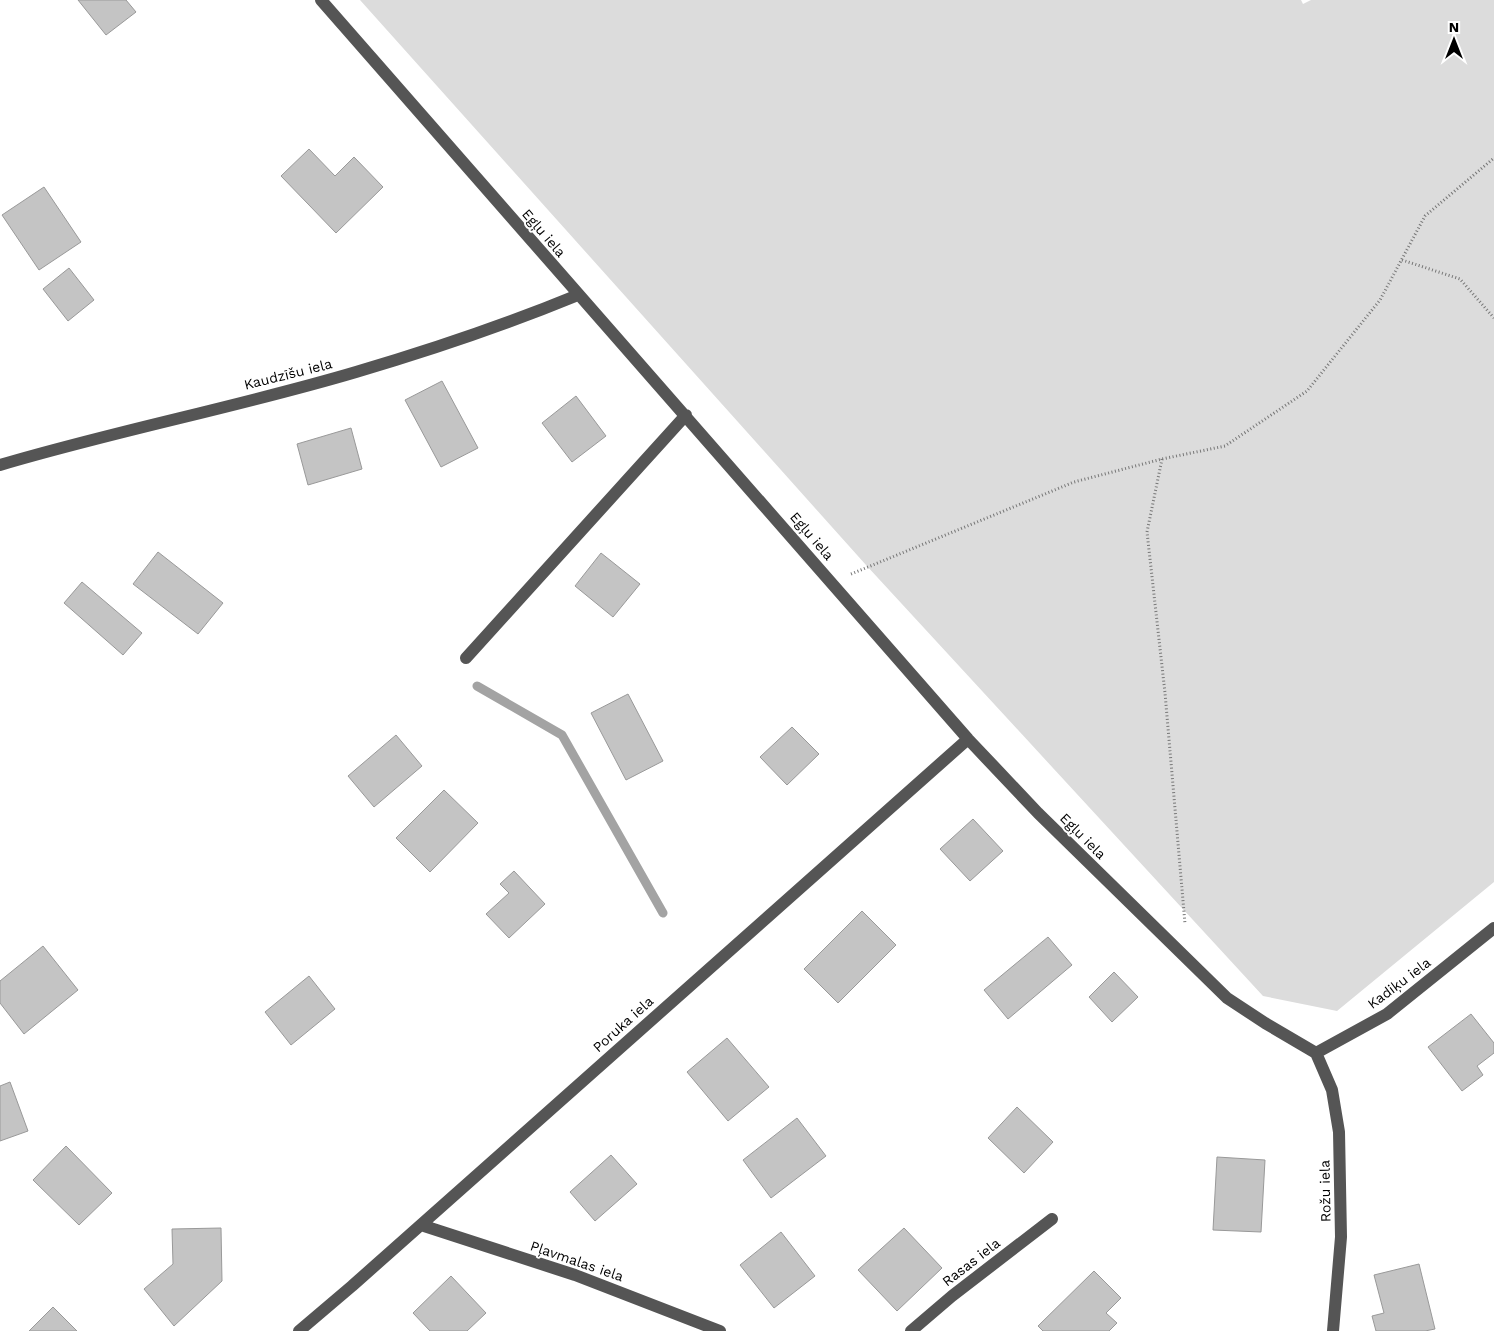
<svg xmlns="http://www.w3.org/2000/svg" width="1494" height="1331" font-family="'Work Sans',sans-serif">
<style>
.green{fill:#dcdcdc}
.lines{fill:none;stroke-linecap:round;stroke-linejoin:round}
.stream{stroke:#a3a3a3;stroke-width:9}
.building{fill:#c4c4c4;stroke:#999}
.path{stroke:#777;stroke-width:3;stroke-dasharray:1 2.5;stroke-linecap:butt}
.minor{stroke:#555;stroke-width:12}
.labels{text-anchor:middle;stroke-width:4;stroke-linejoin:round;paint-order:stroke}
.street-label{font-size:14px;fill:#000;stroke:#fff}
</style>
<rect width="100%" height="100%" fill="#fff"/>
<path class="green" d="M 360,0 L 1301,0 L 1303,4 L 1311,0 L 1494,0 L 1494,882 L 1337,1011 L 1263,996 L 866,565 Z"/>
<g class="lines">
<path class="stream" d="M 477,686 L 562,735 L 663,913"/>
</g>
<path class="building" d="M 78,0 L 126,0 L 136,12 L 106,35 Z
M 309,149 L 335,176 L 354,157 L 383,187 L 336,233 L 281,176 Z
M 44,187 L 81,242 L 39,270 L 2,215 Z
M 69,268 L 94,300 L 68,321 L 43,289 Z
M 442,381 L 478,448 L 441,467 L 405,400 Z
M 576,396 L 606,436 L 572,462 L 542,423 Z
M 351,428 L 362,469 L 308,485 L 297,444 Z
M 158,552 L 223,603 L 198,634 L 133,584 Z
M 601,553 L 640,584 L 613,617 L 575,586 Z
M 82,582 L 142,633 L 123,655 L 64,603 Z
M 628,694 L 663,761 L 626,780 L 591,713 Z
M 792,727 L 819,754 L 787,785 L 760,757 Z
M 396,735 L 422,766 L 374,807 L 348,776 Z
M 444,790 L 478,823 L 430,872 L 396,838 Z
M 973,819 L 1003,851 L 970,881 L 940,849 Z
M 514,871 L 545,904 L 509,938 L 486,914 L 509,893 L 500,884 Z
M 862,911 L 896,945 L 838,1003 L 804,969 Z
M 1048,937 L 1072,965 L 1008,1019 L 984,990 Z
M 43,946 L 78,990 L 24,1034 L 0,1003 L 0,981 Z
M 1114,972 L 1138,997 L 1112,1022 L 1089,997 Z
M 309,976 L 335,1009 L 291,1045 L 265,1012 Z
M 1471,1014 L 1494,1043 L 1494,1053 L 1477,1066 L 1483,1075 L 1462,1091 L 1428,1047 Z
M 727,1038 L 769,1087 L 728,1121 L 687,1072 Z
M 10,1082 L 28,1131 L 0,1141 L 0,1086 Z
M 1017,1107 L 1053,1142 L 1024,1173 L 988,1138 Z
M 797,1118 L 826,1156 L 771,1198 L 743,1160 Z
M 66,1146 L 112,1193 L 79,1225 L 33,1180 Z
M 611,1155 L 637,1184 L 595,1221 L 570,1192 Z
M 1217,1157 L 1265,1160 L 1261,1232 L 1213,1230 Z
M 221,1228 L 222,1281 L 174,1326 L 144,1289 L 173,1264 L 172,1229 Z
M 904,1228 L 942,1268 L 897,1311 L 858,1270 Z
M 781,1232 L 815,1276 L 774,1308 L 740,1265 Z
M 1419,1264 L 1435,1329 L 1425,1331 L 1376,1331 L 1372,1316 L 1384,1313 L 1374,1275 Z
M 1094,1271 L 1121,1298 L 1106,1313 L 1117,1323 L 1109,1331 L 1043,1331 L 1038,1326 Z
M 451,1276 L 486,1313 L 467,1331 L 430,1331 L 413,1313 Z
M 53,1307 L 77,1331 L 29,1331 Z"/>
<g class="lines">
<path class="path" d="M 1402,260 L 1460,279 L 1494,318
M 1162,459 L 1147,532 L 1165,693 L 1185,924
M 851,574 L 1074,482 L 1162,459 L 1225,446 L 1307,391 L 1380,300 L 1425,216 L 1494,158"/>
<path class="minor" d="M 321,0 L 968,739 L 1038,813 L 1227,998 L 1265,1023 L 1316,1053
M 0,465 C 118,430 238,407 356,372 C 431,350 505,325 578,295
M 466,658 L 686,415
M 1316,1053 L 1332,1090 L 1339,1132 L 1341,1237 L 1333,1331
M 1316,1053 L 1387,1014 L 1494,928
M 421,1225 L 575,1275 L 720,1331
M 299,1331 L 352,1286 L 968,739
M 911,1331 L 952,1296 L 1052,1219"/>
</g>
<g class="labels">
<g class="street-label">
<text transform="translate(544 233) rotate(49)" y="5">Egļu iela</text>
<text transform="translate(288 374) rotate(-14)" y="5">Kaudzīšu iela</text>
<text transform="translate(812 536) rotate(49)" y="5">Egļu iela</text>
<text transform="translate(1083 836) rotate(45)" y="5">Egļu iela</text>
<text transform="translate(1399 983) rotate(-37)" y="5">Kadiķu iela</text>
<text transform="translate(623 1024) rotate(-42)" y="5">Poruka iela</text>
<text transform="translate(1325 1191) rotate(-91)" y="5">Rožu iela</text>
<text transform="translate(577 1261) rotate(19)" y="5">Pļavmalas iela</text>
<text transform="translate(971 1262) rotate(-38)" y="5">Rasas iela</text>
</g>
</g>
<g transform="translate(1454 40)" stroke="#ffffff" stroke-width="4" paint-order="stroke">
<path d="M0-4L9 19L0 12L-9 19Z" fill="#000000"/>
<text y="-8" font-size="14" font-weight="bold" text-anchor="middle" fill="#000000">N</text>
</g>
</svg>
